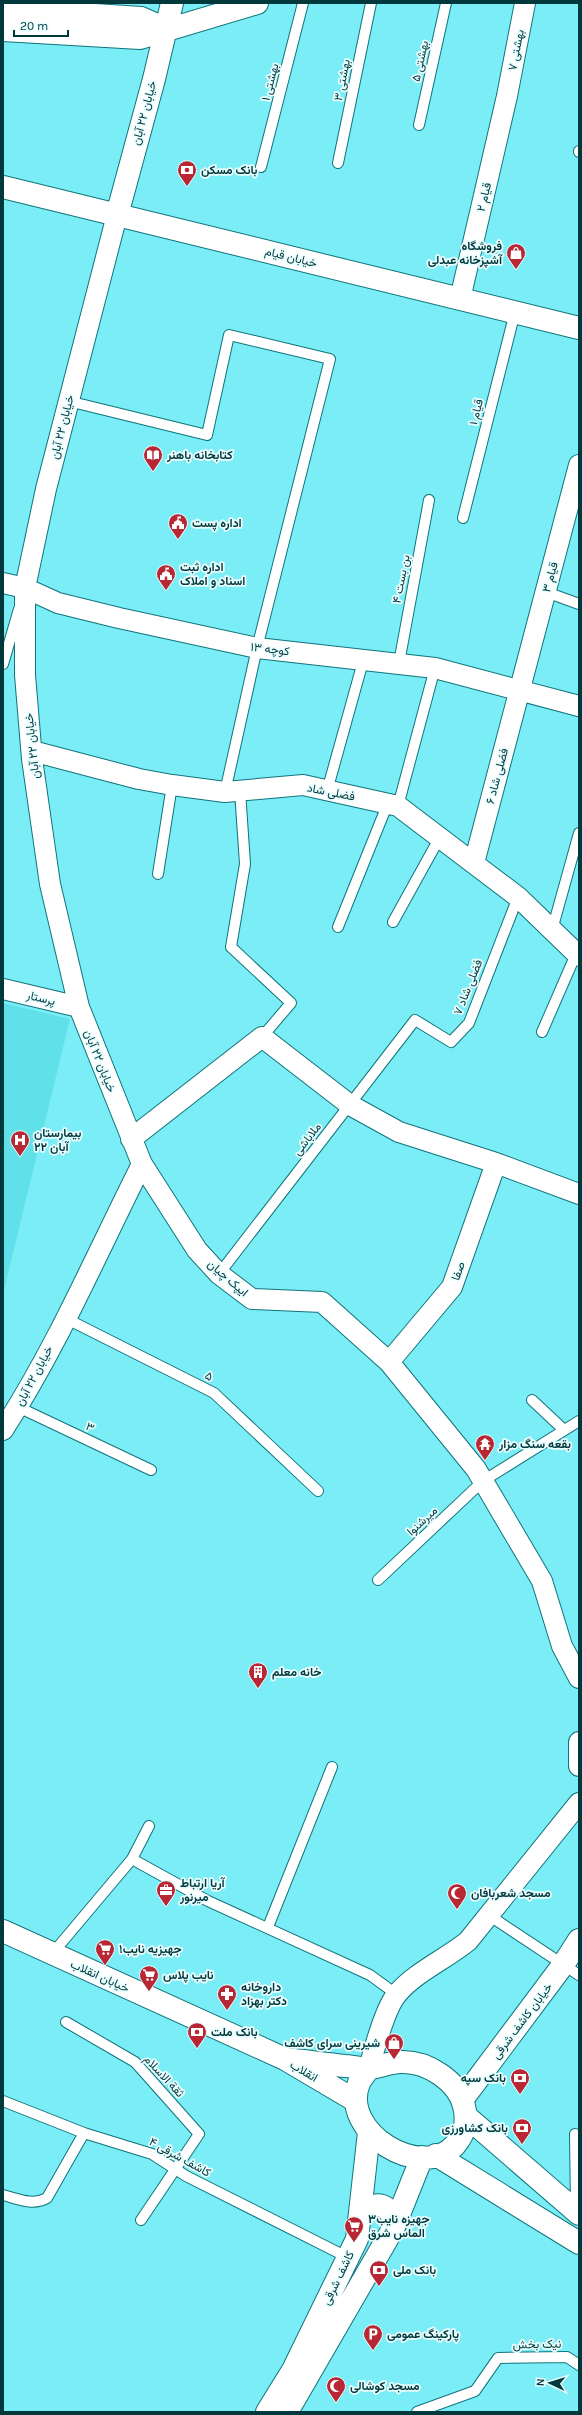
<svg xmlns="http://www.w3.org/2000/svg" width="582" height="2415" font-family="Karla,Vazirmatn,sans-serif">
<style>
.built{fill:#60e1ea}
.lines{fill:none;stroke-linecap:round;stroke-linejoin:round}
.lane-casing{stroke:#10747b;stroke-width:12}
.street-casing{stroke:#10747b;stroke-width:22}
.secondary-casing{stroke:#10747b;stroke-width:24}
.lane{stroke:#fff;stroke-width:10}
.street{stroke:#fff;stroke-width:20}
.secondary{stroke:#fff;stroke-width:22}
.labels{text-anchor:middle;stroke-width:3.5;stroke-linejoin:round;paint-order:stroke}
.street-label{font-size:12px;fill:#01383c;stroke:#eafeff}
.poi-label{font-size:12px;font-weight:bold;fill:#01383c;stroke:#eafeff;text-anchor:start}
</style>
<rect width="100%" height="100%" fill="#7bedf6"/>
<path class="built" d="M 3,1003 L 70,1019 L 3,1294 Z"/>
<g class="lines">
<defs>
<path id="lane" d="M 419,125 L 446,3
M 579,152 L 579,151
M 338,163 L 371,3
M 261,167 L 303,3
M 68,401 L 207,435 L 229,335 L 330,359 L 257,648 L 225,792
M 463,518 L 515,312
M 546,592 L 579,604
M 399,663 L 429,500
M 3,664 L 19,609
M 240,791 L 245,864 L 231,947 L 291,1003 L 262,1037
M 327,791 L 364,658
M 398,806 L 435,668
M 158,874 L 172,785
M 393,922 L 440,837
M 338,927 L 388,803
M 552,930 L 579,833
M 542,1032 L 576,954
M 219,1274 L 415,1020 L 451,1042 L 469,1023 L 518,897
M 65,1318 L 214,1393 L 318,1491
M 532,1400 L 564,1430
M 18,1407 L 151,1470
M 378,1580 L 483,1481 L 579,1421
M 132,1859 L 149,1826
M 490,1916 L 579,1975
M 268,1927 L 332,1767
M 52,1954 L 132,1859 L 208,1901 L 370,1975 L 396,1994
M 66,2022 L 135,2062 L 199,2134 L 141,2220
M 3,2101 L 84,2133
M 575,2134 L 576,2210
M 3,2195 C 18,2199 33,2206 47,2198 L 84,2133 L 152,2154 L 186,2176 L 347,2257
M 417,2412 L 475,2391 L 498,2358 L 567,2357 L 579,2365"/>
<path id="street" d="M 117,215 L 46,489 L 25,588 L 25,675 L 32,759 L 50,884 L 79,1007 L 142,1164 L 197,1250 L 219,1274 L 252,1299 L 322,1302 L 389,1362 L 476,1469 L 542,1581 L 562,1646 L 579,1678
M 460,299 L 507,96 L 525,3
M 3,583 L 25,588 L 58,603 L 119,618 L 257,648 L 435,668 L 579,706
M 32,751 L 139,779 L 172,785 L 225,792 L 303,785 L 398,806 L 518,897 L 579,956
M 474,863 L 579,465
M 3,989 L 79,1007
M 131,1139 L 262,1037 L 350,1105 L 399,1132 L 496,1163 L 579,1194
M 389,1362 L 452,1287 L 496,1163
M 3,1430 C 57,1347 97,1253 142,1164
M 579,1742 L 579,1766
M 369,2068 C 374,2050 385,2008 397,1994 C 414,1973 446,1959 468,1941 L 579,1803"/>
<path id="secondary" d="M 3,9 L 141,18 L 166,29
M 3,30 L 140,38 L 257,3
M 3,187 L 579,328
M 117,215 L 154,79 L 172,3
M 3,1931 L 285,2059 L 356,2101
M 285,2059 C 305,2061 325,2064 345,2066 C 352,2066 361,2069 369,2068 C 380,2067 390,2062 401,2062 C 427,2061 458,2081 464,2106 C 468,2122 465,2133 455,2145 C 422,2182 339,2132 359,2083 C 361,2078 366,2073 369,2068
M 462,2100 L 563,1965 L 579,1940
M 467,2117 L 579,2214
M 436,2155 L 579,2243
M 360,2215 C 375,2198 393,2204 394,2227
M 267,2412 L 293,2370 L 357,2239 L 369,2132
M 287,2412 L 394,2227 L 422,2157"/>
</defs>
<use href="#lane" class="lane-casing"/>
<use href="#street" class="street-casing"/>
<use href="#secondary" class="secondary-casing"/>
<use href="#lane" class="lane"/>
<use href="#street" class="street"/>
<use href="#secondary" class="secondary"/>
</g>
<defs>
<symbol id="bank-pin" viewBox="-11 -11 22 30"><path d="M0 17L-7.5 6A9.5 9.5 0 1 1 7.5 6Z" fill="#b82733" stroke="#eafeff"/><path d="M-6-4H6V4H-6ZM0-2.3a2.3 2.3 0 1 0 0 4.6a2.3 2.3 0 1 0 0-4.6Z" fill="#fff"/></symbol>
<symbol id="shop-pin" viewBox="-11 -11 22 30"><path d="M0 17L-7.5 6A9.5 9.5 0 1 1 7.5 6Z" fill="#b82733" stroke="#eafeff"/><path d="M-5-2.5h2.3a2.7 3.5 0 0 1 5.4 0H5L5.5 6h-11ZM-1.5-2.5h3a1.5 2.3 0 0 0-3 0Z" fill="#fff"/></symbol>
<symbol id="library-pin" viewBox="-11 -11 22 30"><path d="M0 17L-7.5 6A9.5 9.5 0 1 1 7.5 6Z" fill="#b82733" stroke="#eafeff"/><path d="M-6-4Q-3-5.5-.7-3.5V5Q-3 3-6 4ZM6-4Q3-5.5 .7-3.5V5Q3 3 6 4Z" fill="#fff"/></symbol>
<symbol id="civic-pin" viewBox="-11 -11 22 30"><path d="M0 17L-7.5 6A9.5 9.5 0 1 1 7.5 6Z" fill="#b82733" stroke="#eafeff"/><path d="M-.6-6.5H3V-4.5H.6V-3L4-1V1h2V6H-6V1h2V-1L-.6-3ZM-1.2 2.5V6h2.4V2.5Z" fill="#fff"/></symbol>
<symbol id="hospital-pin" viewBox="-11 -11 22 30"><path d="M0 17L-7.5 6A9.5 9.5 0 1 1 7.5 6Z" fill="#b82733" stroke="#eafeff"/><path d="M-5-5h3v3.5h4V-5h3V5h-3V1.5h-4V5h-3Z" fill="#fff"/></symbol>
<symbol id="temple-pin" viewBox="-11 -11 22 30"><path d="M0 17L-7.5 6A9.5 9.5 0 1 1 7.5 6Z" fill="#b82733" stroke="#eafeff"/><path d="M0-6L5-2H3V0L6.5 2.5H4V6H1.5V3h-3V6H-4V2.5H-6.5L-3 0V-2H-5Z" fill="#fff"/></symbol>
<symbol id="building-pin" viewBox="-11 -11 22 30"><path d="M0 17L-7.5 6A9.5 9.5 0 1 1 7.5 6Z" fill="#b82733" stroke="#eafeff"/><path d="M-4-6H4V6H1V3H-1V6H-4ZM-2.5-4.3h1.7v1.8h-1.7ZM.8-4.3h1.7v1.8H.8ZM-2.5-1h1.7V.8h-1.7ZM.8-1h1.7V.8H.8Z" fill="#fff"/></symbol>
<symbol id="office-pin" viewBox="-11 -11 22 30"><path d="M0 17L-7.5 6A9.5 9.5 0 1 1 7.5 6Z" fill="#b82733" stroke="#eafeff"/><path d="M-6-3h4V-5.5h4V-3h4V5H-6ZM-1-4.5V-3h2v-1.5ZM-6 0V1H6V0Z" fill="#fff"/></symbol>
<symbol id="mosque-pin" viewBox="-11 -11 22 30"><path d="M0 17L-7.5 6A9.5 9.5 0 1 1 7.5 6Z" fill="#b82733" stroke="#eafeff"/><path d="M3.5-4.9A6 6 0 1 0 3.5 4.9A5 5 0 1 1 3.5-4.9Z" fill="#fff"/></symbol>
<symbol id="supermarket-pin" viewBox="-11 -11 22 30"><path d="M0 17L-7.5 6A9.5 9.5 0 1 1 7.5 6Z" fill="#b82733" stroke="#eafeff"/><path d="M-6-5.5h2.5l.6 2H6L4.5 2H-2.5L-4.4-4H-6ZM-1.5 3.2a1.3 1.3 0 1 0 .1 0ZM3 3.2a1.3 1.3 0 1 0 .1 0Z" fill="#fff"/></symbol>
<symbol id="pharmacy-pin" viewBox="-11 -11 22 30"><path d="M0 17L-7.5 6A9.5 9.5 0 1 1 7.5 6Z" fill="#b82733" stroke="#eafeff"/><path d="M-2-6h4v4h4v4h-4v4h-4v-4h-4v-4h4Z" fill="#fff"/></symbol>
<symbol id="parking-pin" viewBox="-11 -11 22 30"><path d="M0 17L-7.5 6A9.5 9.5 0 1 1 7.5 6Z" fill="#b82733" stroke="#eafeff"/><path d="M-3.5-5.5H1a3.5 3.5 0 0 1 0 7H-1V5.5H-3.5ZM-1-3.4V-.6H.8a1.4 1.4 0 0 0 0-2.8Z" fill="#fff"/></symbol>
</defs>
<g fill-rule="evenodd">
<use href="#bank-pin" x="176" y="159" width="22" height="30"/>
<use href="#shop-pin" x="505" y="242" width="22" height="30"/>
<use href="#library-pin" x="142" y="444" width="22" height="30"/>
<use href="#civic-pin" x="167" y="512" width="22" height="30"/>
<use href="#civic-pin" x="155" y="563" width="22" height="30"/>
<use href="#hospital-pin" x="9" y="1129" width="22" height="30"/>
<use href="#temple-pin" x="474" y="1433" width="22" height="30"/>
<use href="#building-pin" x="247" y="1661" width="22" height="30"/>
<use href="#office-pin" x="155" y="1879" width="22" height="30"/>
<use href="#mosque-pin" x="446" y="1882" width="22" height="30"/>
<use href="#supermarket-pin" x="94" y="1938" width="22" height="30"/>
<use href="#supermarket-pin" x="138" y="1964" width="22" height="30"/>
<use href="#pharmacy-pin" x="216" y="1983" width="22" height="30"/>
<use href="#bank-pin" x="186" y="2021" width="22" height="30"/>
<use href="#shop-pin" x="383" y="2032" width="22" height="30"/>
<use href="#bank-pin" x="509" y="2067" width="22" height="30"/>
<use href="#bank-pin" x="511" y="2117" width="22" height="30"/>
<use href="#supermarket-pin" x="343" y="2215" width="22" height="30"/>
<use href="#bank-pin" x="368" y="2259" width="22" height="30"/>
<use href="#parking-pin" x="362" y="2323" width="22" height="30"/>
<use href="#mosque-pin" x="325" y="2375" width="22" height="30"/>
</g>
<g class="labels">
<g class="street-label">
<text transform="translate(516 50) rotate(-79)" y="4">بهشتی ۷</text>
<text transform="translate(420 61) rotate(-78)" y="4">بهشتی ۵</text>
<text transform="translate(342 80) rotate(-79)" y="4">بهشتی ۳</text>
<text transform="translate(270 82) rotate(-76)" y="4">بهشتی ۱</text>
<text transform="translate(144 113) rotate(-75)" y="4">خیابان ۲۲ آبان</text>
<text transform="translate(484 197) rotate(-77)" y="4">قیام ۲</text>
<text transform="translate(291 257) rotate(14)" y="4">خیابان قیام</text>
<text transform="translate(476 412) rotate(-76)" y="4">قیام ۱</text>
<text transform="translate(62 427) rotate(-76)" y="4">خیابان ۲۲ آبان</text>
<text transform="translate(550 577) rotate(-75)" y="4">قیام ۳</text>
<text transform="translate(401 579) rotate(-79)" y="4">بن بست ۴</text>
<text transform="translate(270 649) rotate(7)" y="4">کوچه ۱۳</text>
<text transform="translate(32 746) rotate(-96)" y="4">خیابان ۲۲ آبان</text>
<text transform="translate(497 776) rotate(-75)" y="4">فضلی شاد ۶</text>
<text transform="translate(331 792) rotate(11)" y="4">فضلی شاد</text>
<text transform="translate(468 987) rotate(-68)" y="4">فضلی شاد ۷</text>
<text transform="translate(41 998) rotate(13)" y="4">پرستار</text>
<text transform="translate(100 1061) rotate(68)" y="4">خیابان ۲۲ آبان</text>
<text transform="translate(307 1139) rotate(-52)" y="4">ملاباشی</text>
<text transform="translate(458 1271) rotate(-71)" y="4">صفا</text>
<text transform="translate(228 1278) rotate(41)" y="4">ایپک چیان</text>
<text transform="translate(34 1376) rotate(-62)" y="4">خیابان ۲۲ آبان</text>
<text transform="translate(209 1376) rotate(27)" y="4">۵</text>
<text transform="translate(90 1427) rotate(25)" y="4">۳</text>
<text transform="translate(422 1521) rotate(-43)" y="4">میرشنوا</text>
<text transform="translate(100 1976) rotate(24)" y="4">خیابان انقلاب</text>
<text transform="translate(522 2021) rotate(-53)" y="4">خیابان کاشف شرقی</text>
<text transform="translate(304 2071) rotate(31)" y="4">انقلاب</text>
<text transform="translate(164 2076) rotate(47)" y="4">ثقة‌ الاسلام</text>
<text transform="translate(180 2157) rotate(29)" y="4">کاشف شرقی ۴</text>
<text transform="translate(338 2278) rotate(-64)" y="4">کاشف شرقی</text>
<text transform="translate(537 2344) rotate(-1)" y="4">نیک بخش</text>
</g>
<g class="poi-label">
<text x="201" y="174">بانک مسکن</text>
<text x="502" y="250" text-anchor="end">فروشگاه<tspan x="502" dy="14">آشپزخانه عبدلی</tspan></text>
<text x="167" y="459">کتابخانه باهنر</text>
<text x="192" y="527">اداره پست</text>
<text x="180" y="571">اداره ثبت<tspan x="180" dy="14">اسناد و املاک</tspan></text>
<text x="34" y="1137">بیمارستان<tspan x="34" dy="14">۲۲ آبان</tspan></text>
<text x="499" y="1448">بقعه سنگ مزار</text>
<text x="272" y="1676">خانه معلم</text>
<text x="180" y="1887">آریا ارتباط<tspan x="180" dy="14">میرنور</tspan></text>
<text x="471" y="1897">مسجد شعربافان</text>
<text x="119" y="1953">جهیزیه نایب۱</text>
<text x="163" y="1979">نایب پلاس</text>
<text x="241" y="1991">داروخانه<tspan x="241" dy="14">دکتر بهزاد</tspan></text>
<text x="211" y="2036">بانک ملت</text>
<text x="380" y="2047" text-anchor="end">شیرینی سرای کاشف</text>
<text x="506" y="2082" text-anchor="end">بانک سپه</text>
<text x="508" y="2132" text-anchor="end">بانک کشاورزی</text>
<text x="368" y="2223">جهیزه نایب۳<tspan x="368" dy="14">الماس شرق</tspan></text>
<text x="393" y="2274">بانک ملی</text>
<text x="387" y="2338">پارکینگ عمومی</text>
<text x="350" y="2390">مسجد کوشالی</text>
</g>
</g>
<rect width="582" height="2415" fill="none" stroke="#01383c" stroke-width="8"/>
<g transform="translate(550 2383) rotate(274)" stroke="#eafeff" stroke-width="3" paint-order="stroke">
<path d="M0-3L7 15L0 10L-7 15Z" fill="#01383c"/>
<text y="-6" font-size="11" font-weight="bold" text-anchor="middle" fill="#01383c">N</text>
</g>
<path d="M14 30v6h54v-6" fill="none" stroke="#01383c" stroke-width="2"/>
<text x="20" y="30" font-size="12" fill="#01383c" stroke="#eafeff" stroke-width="3" paint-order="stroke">20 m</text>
</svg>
